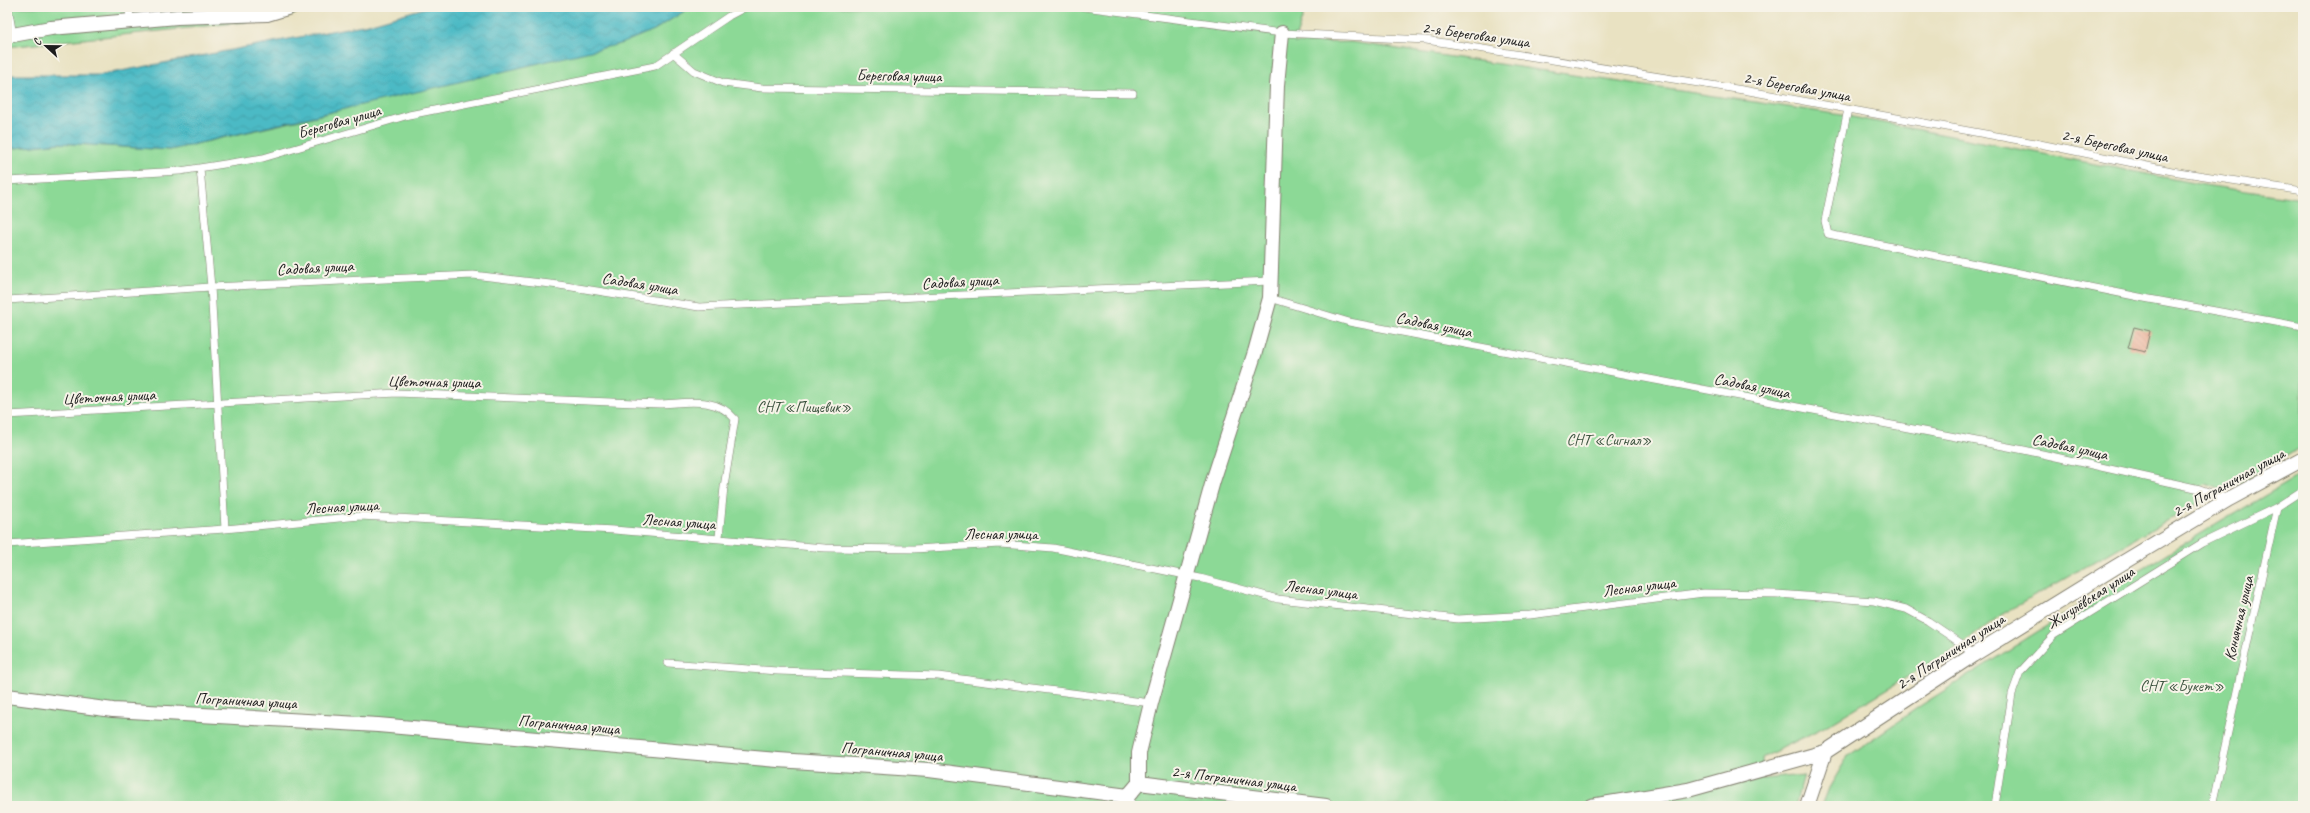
<svg xmlns="http://www.w3.org/2000/svg" width="2310" height="813" font-family="Caveat,sans-serif">
<style>
.garden{fill:#8cd996;stroke:#547a59}
.water{fill:url(#water-waves);stroke:#346b70}
.building{fill:url(#building-back-hatch)}
.lines{fill:none;stroke-linecap:round;stroke-linejoin:round}
.service-casing{stroke:#827f6f;stroke-width:8}
.minor-casing{stroke:#827f6f;stroke-width:16}
.service{stroke:#fff;stroke-width:7}
.minor{stroke:#fff;stroke-width:14}
.labels{text-anchor:middle;stroke-width:4;stroke-linejoin:round;paint-order:stroke}
.street-label{font-size:16px;fill:#1c1c1c;stroke:#f7f3e8}
.park-label{font-size:16px;fill:#3e5541;stroke:#f7f3e8}
</style>
<defs>
<pattern id="water-waves" width="16" height="10" patternUnits="userSpaceOnUse"><rect width="16" height="10" fill="#4cbac5"/><path d="M0 5q4-4 8 0t8 0" fill="none" stroke="#429fa9"/></pattern>
<pattern id="building-back-hatch" width="6" height="6" patternUnits="userSpaceOnUse"><rect width="6" height="6" fill="#e9a48a"/><path d="M-1 5l2 2M0 0l6 6M5-1l2 2" fill="none" stroke="#c78d76"/></pattern>
</defs>
<rect width="100%" height="100%" fill="#f7f3e8"/>
<filter id="ink" filterUnits="userSpaceOnUse"><feTurbulence type="fractalNoise" baseFrequency=".025" numOctaves="2"/><feDisplacementMap in="SourceGraphic" scale="8" xChannelSelector="R" yChannelSelector="G"/><feConvolveMatrix kernelMatrix="1 2 1 2 8 2 1 2 1" color-interpolation-filters="sRGB"/></filter>
<filter id="wash" filterUnits="userSpaceOnUse"><feTurbulence type="fractalNoise" baseFrequency=".012" numOctaves="4" result="noise"/><feDisplacementMap in="SourceGraphic" scale="16" xChannelSelector="R" yChannelSelector="G"/><feGaussianBlur stdDeviation="0.9" result="paint"/><feColorMatrix in="noise" values="0 0 0 0 0 0 0 0 0 0 0 0 0 0 0 0 0 1.4 0 .05"/><feComposite in="paint" operator="in"/></filter>
<g filter="url(#wash)">
<rect width="100%" height="100%" fill="#e9e2c2"/>
<path class="garden" d="M 7,7 L 312,7 L 284,18 L 7,47 Z
M 691,7 L 1306,7 L 1294,43 L 1351,42 L 1842,115 L 2204,185 L 2303,199 L 2302,447 L 2226,491 L 2205,484 L 2196,493 L 2201,501 L 2001,615 L 1962,644 L 1824,727 L 1762,758 L 1763,779 L 1804,775 L 1795,806 L 7,806 L 7,149 L 59,143 L 170,150 L 300,120 L 654,30 Z
M 2303,473 L 2303,806 L 1822,806 L 1829,788 L 1848,756 L 1920,706 L 2067,613 Z"/>
<path class="water" d="M 428,7 L 691,7 L 654,30 L 620,44 L 170,150 L 59,143 L 7,149 L 7,75 L 100,75 L 368,24 Z"/>
<g id="blocks">
<path class="building" d="M 2134,327 L 2150,331 L 2145,352 L 2128,348 Z"/>
</g>
</g>
<g filter="url(#ink)">
<use href="#blocks" fill-opacity="0" stroke="#827f6f" stroke-width="1"/>
<g class="lines">
<defs>
<path id="service" d="M 8,7 L 13,35
M 128,7 L 131,21
M 1084,7 L 1282,33 L 1426,40 L 1743,90 L 2035,143 L 2172,171 L 2303,191
M 673,53 L 694,71 L 723,83 L 762,88 L 1133,93
M 1848,109 L 1825,221 L 1828,234 L 2144,298 L 2303,327
M 200,168 L 211,287 L 225,529
M 7,181 L 180,171 L 263,158 L 409,115 L 655,66 L 729,16 L 746,7
M 1270,298 L 1349,322 L 2024,450 L 2200,489 L 2229,499
M 7,300 L 211,287 L 473,275 L 559,285 L 699,307 L 1270,281
M 7,415 L 397,393 L 659,404 C 687,403 716,396 735,419 L 724,487 L 719,537
M 7,544 L 225,529 L 360,516 L 614,530 L 825,548 L 914,549 L 1000,544 L 1053,548 L 1200,578 L 1278,599 L 1458,619 L 1530,615 L 1704,593 L 1777,594 L 1874,601 L 1906,609 L 1928,621 L 1962,644 L 1973,655
M 668,663 L 777,671 L 938,676 L 1151,703
M 1995,806 L 2012,694 L 2020,672 L 2054,635 L 2202,543 L 2277,507 L 2303,490
M 2212,806 L 2277,507"/>
<path id="minor" d="M 7,36 L 51,28 L 177,17 L 267,14 L 290,7
M 7,696 L 113,710 L 378,725 L 778,760 L 929,770 L 1128,796
M 1139,783 L 1326,806
M 1125,806 L 1128,796 L 1139,783 L 1139,753 L 1151,703 L 1213,481 L 1255,352 L 1270,298 L 1277,85 L 1282,33
M 1591,806 L 1688,790 L 1825,752 L 1973,655 L 2114,568 L 2229,499 L 2303,459
M 1807,806 L 1825,752"/>
</defs>
<use href="#service" class="service-casing"/>
<use href="#minor" class="minor-casing"/>
<use href="#service" class="service"/>
<use href="#minor" class="minor"/>
</g>
</g>
<g class="labels">
<g class="street-label">
<text transform="translate(1476 34) rotate(8)" y="6">2-я Береговая улица</text>
<text transform="translate(899 75) rotate(1)" y="6">Береговая улица</text>
<text transform="translate(1797 86) rotate(10)" y="6">2-я Береговая улица</text>
<text transform="translate(339 121) rotate(-16)" y="6">Береговая улица</text>
<text transform="translate(2115 145) rotate(12)" y="6">2-я Береговая улица</text>
<text transform="translate(315 267) rotate(-3)" y="6">Садовая улица</text>
<text transform="translate(960 281) rotate(-3)" y="6">Садовая улица</text>
<text transform="translate(640 283) rotate(9)" y="6">Садовая улица</text>
<text transform="translate(1434 324) rotate(11)" y="6">Садовая улица</text>
<text transform="translate(434 381) rotate(1)" y="6">Цветочная улица</text>
<text transform="translate(1752 385) rotate(11)" y="6">Садовая улица</text>
<text transform="translate(109 396) rotate(-3)" y="6">Цветочная улица</text>
<text transform="translate(2070 446) rotate(12)" y="6">Садовая улица</text>
<text transform="translate(2228 482) rotate(-29)" y="6">2-я Пограничная улица</text>
<text transform="translate(342 506) rotate(-3)" y="6">Лесная улица</text>
<text transform="translate(679 521) rotate(4)" y="6">Лесная улица</text>
<text x="1001" y="539">Лесная улица</text>
<text transform="translate(1639 586) rotate(-7)" y="6">Лесная улица</text>
<text transform="translate(1321 589) rotate(7)" y="6">Лесная улица</text>
<text transform="translate(2090 597) rotate(-33)" y="6">Жигулёвская улица</text>
<text transform="translate(2238 618) rotate(-77)" y="6">Коньячная улица</text>
<text transform="translate(1950 651) rotate(-33)" y="6">2-я Пограничная улица</text>
<text transform="translate(246 700) rotate(3)" y="6">Пограничная улица</text>
<text transform="translate(569 724) rotate(5)" y="6">Пограничная улица</text>
<text transform="translate(892 751) rotate(5)" y="6">Пограничная улица</text>
<text transform="translate(1234 778) rotate(7)" y="6">2-я Пограничная улица</text>
</g>
<g class="park-label">
<text x="804" y="412">СНТ «Пищевик»</text>
<text x="1609" y="445">СНТ «Сигнал»</text>
<text x="2182" y="691">СНТ «Букет»</text>
</g>
</g>
<rect width="2310" height="813" fill="none" stroke="#f7f3e8" stroke-width="24"/>
<g transform="translate(46 46) rotate(292)" stroke="#f7f3e8" stroke-width="3" paint-order="stroke">
<path d="M0-3L7 15L0 10L-7 15Z" fill="#1c1c1c"/>
<text y="-6" font-size="11" font-weight="bold" text-anchor="middle" fill="#1c1c1c">С</text>
</g>
</svg>
